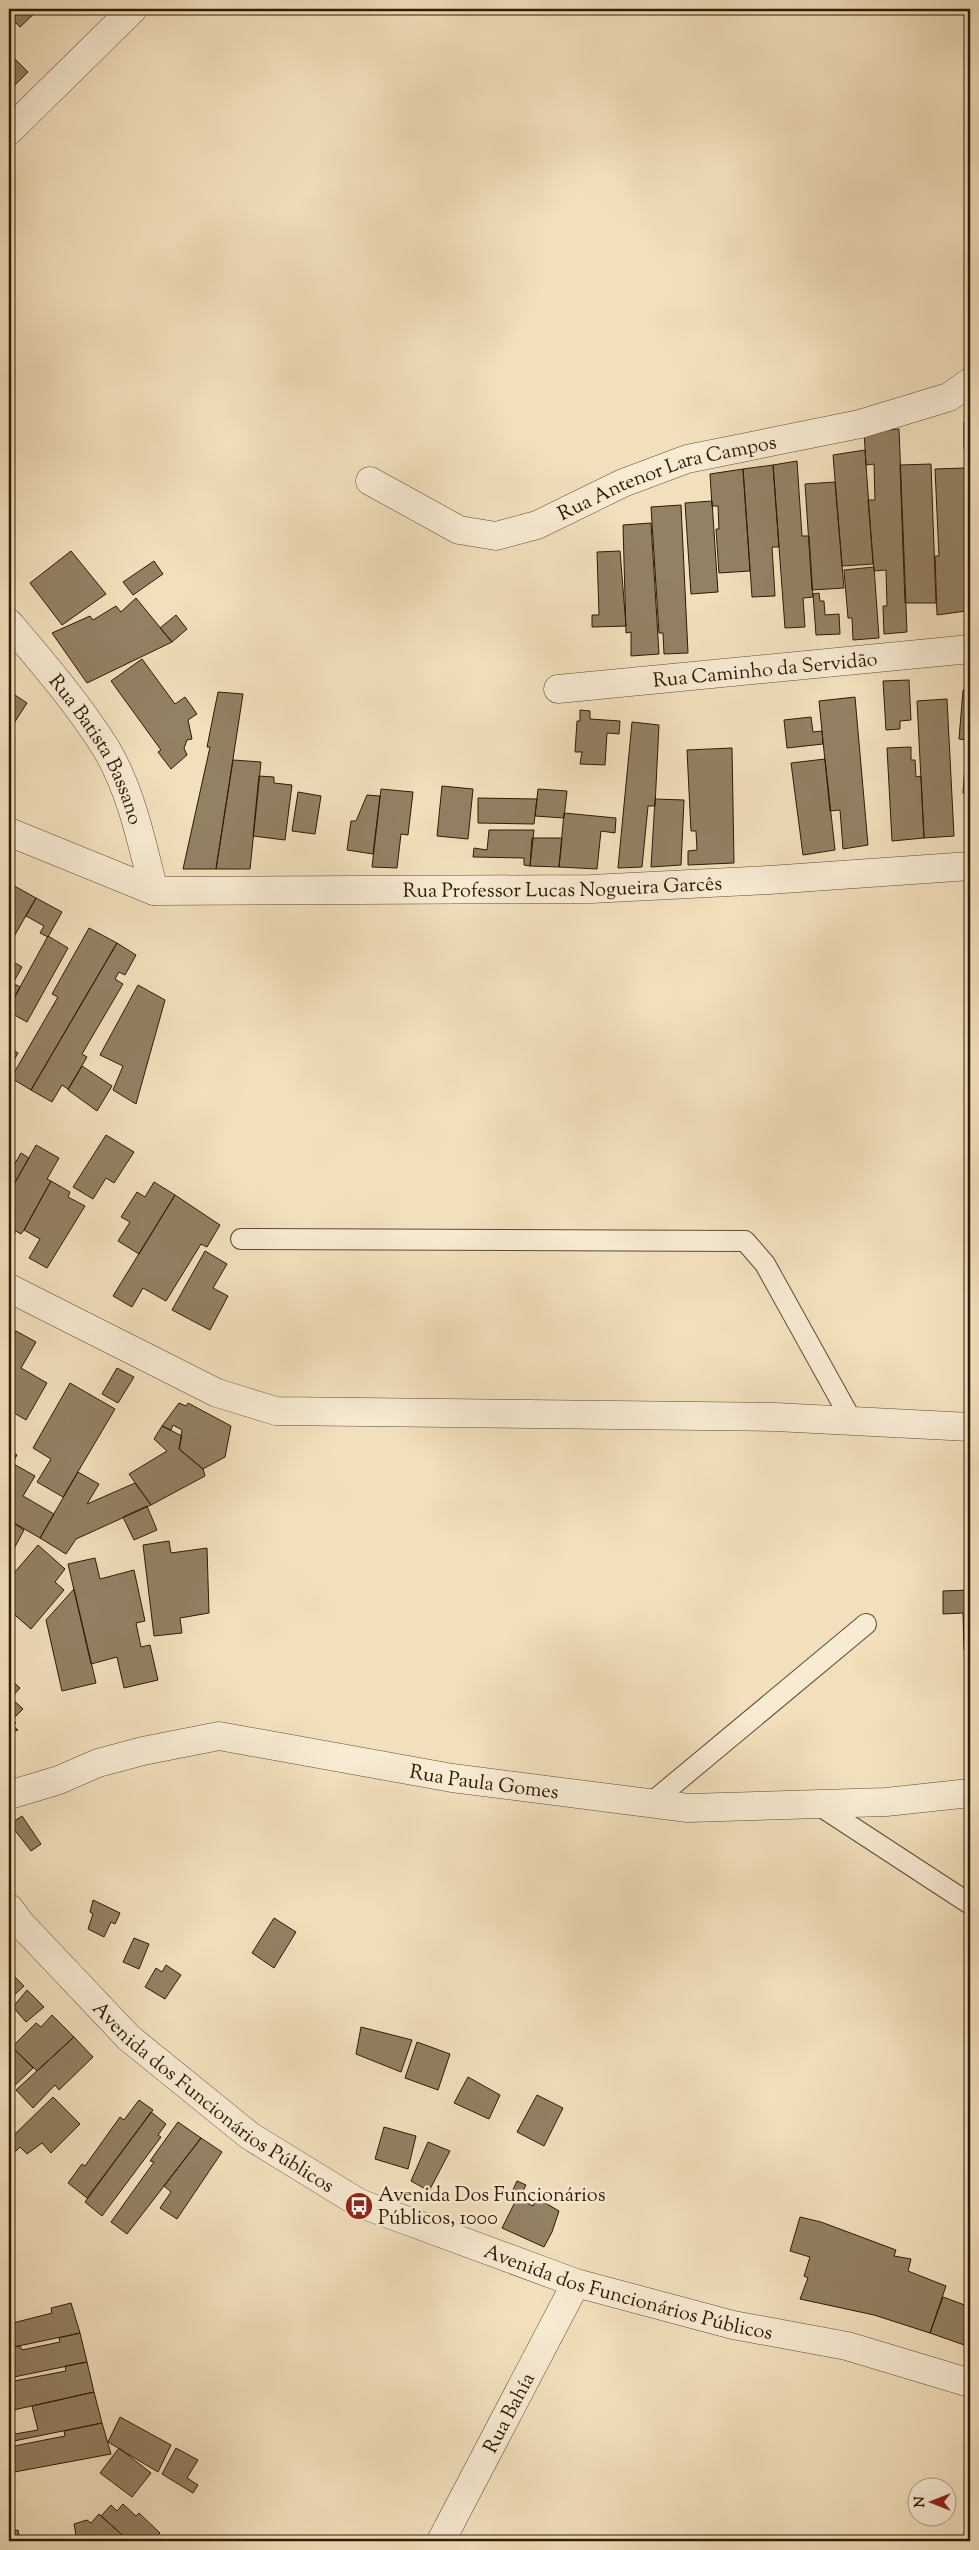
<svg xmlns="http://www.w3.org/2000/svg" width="979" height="2550" font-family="'Sorts Mill Goudy',serif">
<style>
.building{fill:#938164;stroke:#2d1a04}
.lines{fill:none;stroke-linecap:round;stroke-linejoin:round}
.service-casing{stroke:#5e4c32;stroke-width:22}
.minor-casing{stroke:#5e4c32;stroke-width:29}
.tertiary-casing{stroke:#5e4c32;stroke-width:29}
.service{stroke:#f7ebd3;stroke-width:20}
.minor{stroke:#f7ebd3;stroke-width:28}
.tertiary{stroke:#f7ebd3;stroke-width:28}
.labels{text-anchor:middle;stroke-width:5;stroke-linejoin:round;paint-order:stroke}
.street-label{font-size:20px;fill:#2d1a04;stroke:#f7ebd3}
.poi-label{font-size:20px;fill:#2d1a04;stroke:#f7ebd3;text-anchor:start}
</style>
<rect width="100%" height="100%" fill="#f2e0bc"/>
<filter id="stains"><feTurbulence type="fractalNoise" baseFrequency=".004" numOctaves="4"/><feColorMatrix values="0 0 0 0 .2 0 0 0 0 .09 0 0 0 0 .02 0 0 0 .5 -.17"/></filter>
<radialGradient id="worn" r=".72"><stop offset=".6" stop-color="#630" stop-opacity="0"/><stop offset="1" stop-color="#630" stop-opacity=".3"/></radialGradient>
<path class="building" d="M 9,9 L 39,9 L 20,27 L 9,16 Z
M 9,53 L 28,72 L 10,90 L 9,88 Z
M 970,420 L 970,449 L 964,449 L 964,422 Z
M 899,429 L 907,632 L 884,634 L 883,606 L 887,606 L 886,570 L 874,571 L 868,500 L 875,500 L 874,464 L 866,465 L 864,432 Z
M 865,450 L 873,564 L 842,566 L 833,455 Z
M 797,461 L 802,536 L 809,536 L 813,597 L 803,598 L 805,627 L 785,628 L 773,465 Z
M 931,464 L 936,603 L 905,603 L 900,465 Z
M 773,465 L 779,547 L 772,547 L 775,596 L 752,597 L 743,469 Z
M 965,468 L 966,611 L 937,615 L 935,556 L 939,556 L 935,469 Z
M 743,469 L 750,571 L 719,573 L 716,529 L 719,529 L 718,506 L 712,506 L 710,474 Z
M 835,482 L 844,588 L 812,590 L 805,484 Z
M 965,484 L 970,484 L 970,530 L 965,530 Z
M 712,501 L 718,592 L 691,594 L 685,503 Z
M 681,505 L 688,653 L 664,654 L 663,633 L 659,633 L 651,507 Z
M 651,523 L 659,654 L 631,656 L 631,632 L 626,633 L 623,525 Z
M 71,551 L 106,594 L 62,625 L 30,583 Z
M 620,551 L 626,626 L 592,627 L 592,615 L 599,615 L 597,552 Z
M 154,561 L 163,574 L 133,595 L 123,582 Z
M 874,567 L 879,638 L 853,640 L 852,618 L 848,618 L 844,570 Z
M 819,593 L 820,601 L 824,601 L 825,615 L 839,614 L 840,634 L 816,635 L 813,594 Z
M 136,598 L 172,642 L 87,683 L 52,633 L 90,616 L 93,620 L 116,606 L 121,612 Z
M 176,615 L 187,629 L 172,642 L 160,628 Z
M 142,659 L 175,704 L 185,697 L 197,714 L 188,720 L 192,739 L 187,740 L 184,748 L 187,755 L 171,769 L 158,752 L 161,750 L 111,681 Z
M 909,680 L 911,720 L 900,721 L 900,729 L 886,730 L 883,681 Z
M 963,690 L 970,691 L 970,794 L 963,793 L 967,740 L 959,739 Z
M 9,691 L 27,703 L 9,731 Z
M 218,692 L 243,694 L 216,869 L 183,869 L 210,747 L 207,747 Z
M 855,697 L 868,845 L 843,849 L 840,810 L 830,811 L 819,701 Z
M 947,699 L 954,836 L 924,838 L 917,701 Z
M 580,710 L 590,711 L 590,719 L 620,721 L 619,734 L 607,733 L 605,765 L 580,764 L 582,752 L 575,752 L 577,721 L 580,721 Z
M 811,717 L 813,732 L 822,731 L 823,744 L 787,748 L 784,720 Z
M 632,722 L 659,725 L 655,806 L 648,806 L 642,867 L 618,868 Z
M 911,747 L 911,760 L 915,760 L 916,777 L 921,776 L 924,838 L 892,841 L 887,748 Z
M 732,748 L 734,863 L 688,865 L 688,851 L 697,850 L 696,831 L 691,831 L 687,750 Z
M 825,759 L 835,850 L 803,855 L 791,763 Z
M 233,760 L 261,762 L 250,869 L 216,869 Z
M 259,776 L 274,777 L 274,783 L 292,785 L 285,840 L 253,836 Z
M 442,786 L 473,789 L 468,839 L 437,836 Z
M 381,789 L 413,792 L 408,835 L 401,834 L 397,868 L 372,867 Z
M 538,789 L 567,791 L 564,818 L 535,816 Z
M 298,792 L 321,796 L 315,834 L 292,831 Z
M 367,795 L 380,796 L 373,854 L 347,850 L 351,821 L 356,821 Z
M 478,798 L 537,799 L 534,824 L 478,823 Z
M 655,799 L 684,800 L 681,865 L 651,867 Z
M 564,813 L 616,818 L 615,833 L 601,831 L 597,869 L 559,867 Z
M 489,830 L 534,830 L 530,866 L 524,865 L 524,858 L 473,857 L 474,848 L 487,850 Z
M 532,838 L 562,838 L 559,867 L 530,866 Z
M 9,883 L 36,898 L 12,940 L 9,938 Z
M 36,898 L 62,912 L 48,937 L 40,933 L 44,926 L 26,916 Z
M 89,928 L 117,943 L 31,1090 L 11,1078 L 58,997 L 52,994 Z
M 48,936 L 68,948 L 27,1022 L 9,1012 L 9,1007 Z
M 117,943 L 136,955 L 125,975 L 119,972 L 115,979 L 123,984 L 82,1054 L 87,1057 L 68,1089 L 62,1085 L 52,1102 L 31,1090 Z
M 9,959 L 22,967 L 13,983 L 20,987 L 15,997 L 9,994 Z
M 138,985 L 165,1000 L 136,1104 L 113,1090 L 123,1066 L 100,1055 Z
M 9,1047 L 18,1053 L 9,1069 Z
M 82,1066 L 112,1086 L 97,1111 L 68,1090 Z
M 106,1135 L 134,1152 L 114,1183 L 106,1178 L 93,1199 L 73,1187 Z
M 36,1145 L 59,1158 L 47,1179 L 51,1181 L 24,1230 L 21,1234 L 16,1231 L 9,1243 L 9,1193 Z
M 21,1153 L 29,1158 L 9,1193 L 9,1161 L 14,1165 Z
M 51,1181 L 70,1192 L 68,1197 L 85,1206 L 47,1268 L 29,1258 L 40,1239 L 24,1230 Z
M 154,1182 L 175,1195 L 139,1254 L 118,1241 L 130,1222 L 121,1217 L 137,1192 L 145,1197 Z
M 175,1195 L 220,1225 L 207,1247 L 201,1244 L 166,1301 L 143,1288 L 132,1307 L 113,1296 Z
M 205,1251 L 227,1264 L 213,1288 L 228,1296 L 210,1330 L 172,1310 Z
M 16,1331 L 36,1342 L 21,1368 L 47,1383 L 26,1420 L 9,1410 L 9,1345 Z
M 117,1368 L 134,1377 L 118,1403 L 102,1394 Z
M 70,1383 L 115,1409 L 63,1497 L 37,1482 L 51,1459 L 33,1448 Z
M 179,1403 L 186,1406 L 188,1403 L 231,1426 L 225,1457 L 203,1469 L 179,1449 L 182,1430 L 173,1425 L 171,1430 L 162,1426 Z
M 162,1426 L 182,1436 L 179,1449 L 203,1469 L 205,1476 L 151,1505 L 129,1474 L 167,1451 L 154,1439 Z
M 9,1450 L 17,1455 L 9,1469 Z
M 12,1463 L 35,1476 L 23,1496 L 54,1514 L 40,1538 L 9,1520 L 9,1469 Z
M 78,1472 L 99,1484 L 87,1504 L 135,1483 L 151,1505 L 76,1539 L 66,1554 L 40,1538 Z
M 147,1506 L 157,1530 L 134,1540 L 123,1517 Z
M 9,1520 L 24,1530 L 9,1558 Z
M 169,1541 L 171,1553 L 207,1548 L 209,1613 L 180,1618 L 182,1633 L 154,1636 L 143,1545 Z
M 38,1545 L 65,1569 L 55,1582 L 64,1590 L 31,1629 L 9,1610 L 9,1579 Z
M 95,1558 L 100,1579 L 134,1570 L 145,1621 L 136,1623 L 141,1647 L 150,1645 L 158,1680 L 124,1688 L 117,1657 L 91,1664 L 68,1564 Z
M 74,1589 L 96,1683 L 62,1691 L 46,1620 Z
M 970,1590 L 970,1649 L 964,1650 L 963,1613 L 943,1614 L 943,1591 Z
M 9,1678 L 20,1688 L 11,1698 L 23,1709 L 12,1720 L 16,1723 L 13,1726 L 18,1730 L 9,1733 Z
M 22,1816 L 41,1844 L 31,1851 L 10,1824 Z
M 93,1900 L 120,1913 L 115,1924 L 111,1922 L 104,1937 L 88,1929 L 93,1914 L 90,1912 Z
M 274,1918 L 296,1932 L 274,1968 L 252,1953 Z
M 134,1938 L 149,1944 L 139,1969 L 123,1962 Z
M 166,1965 L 181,1975 L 165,1999 L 145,1987 L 156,1968 L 162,1972 Z
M 9,1971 L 24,1986 L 9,2000 Z
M 27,1990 L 44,2007 L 26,2022 L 13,2007 Z
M 52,2015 L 74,2037 L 37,2071 L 12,2047 L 36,2023 L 41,2027 Z
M 361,2027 L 412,2040 L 401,2072 L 356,2054 Z
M 74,2037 L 93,2057 L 59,2090 L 55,2085 L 33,2108 L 16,2090 Z
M 417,2042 L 450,2054 L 438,2090 L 405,2078 Z
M 9,2044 L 33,2068 L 9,2091 Z
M 468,2077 L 500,2095 L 489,2119 L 454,2103 Z
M 537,2095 L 563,2108 L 544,2146 L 517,2132 Z
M 53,2097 L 80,2124 L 51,2153 L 42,2143 L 27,2154 L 20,2147 L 13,2154 L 9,2150 L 9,2140 Z
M 139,2100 L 153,2110 L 87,2198 L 68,2183 L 82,2164 L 85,2166 L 120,2117 L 124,2120 Z
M 151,2112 L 166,2124 L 158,2135 L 161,2137 L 102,2216 L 85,2202 Z
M 178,2122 L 201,2138 L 127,2234 L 111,2222 L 154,2162 L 150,2161 Z
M 384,2127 L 416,2136 L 408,2169 L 375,2159 Z
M 201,2138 L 222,2152 L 177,2219 L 160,2208 L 171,2192 L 164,2186 Z
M 428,2142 L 450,2151 L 429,2191 L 411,2181 Z
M 517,2181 L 526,2185 L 519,2199 L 533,2206 L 537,2198 L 559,2211 L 552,2232 L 544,2247 L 502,2228 L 516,2200 L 510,2196 Z
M 800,2217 L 821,2222 L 896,2250 L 894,2256 L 911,2259 L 908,2271 L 946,2286 L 930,2333 L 874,2315 L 800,2299 L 808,2278 L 804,2276 L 810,2257 L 790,2251 Z
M 943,2297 L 970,2307 L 970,2347 L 930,2333 Z
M 71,2303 L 80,2333 L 9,2348 L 9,2324 L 52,2313 L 51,2308 Z
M 80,2333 L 87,2362 L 9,2378 L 9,2348 L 20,2346 L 22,2350 L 60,2342 L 59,2338 Z
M 87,2362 L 94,2392 L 9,2411 L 9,2382 L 66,2371 L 65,2366 Z
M 94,2392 L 102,2423 L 9,2442 L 9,2435 L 38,2430 L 32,2406 Z
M 120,2417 L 171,2445 L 158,2472 L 108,2442 Z
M 102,2423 L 111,2454 L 9,2473 L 9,2447 L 65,2436 L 64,2431 Z
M 119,2448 L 151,2473 L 132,2497 L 100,2473 Z
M 176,2448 L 198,2460 L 187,2478 L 198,2485 L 193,2493 L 162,2474 Z
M 9,2490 L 14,2512 L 9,2512 Z
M 123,2504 L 136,2516 L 139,2513 L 160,2533 L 152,2541 L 129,2541 L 101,2516 L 111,2505 L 117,2511 Z
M 99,2514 L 129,2541 L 77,2541 L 74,2524 L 87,2520 L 91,2523 Z
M 18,2530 L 20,2541 L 9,2541 L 9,2532 Z"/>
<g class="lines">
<defs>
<path id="service" d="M 241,1239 L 745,1241 L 765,1264 L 852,1421
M 651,1803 L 866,1624
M 817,1804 L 970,1904"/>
<g id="minor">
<path d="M 9,131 L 133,9"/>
<path id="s1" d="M 370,481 L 459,530 L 496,536 L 537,525 L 623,483 L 687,459 L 860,424 L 949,397 L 970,382"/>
<path id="s2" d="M 9,623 C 43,663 79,705 107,750 C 132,793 142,844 154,891"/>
<path id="s3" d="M 558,689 L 970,649"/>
<path id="s4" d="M 9,832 L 154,891 L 591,889 L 769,880 L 970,866"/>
<path d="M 9,1288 L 217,1393 L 276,1411 L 775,1417 L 970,1427"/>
<path id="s5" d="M 9,1795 L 59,1780 L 98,1763 L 143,1751 L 219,1736 L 452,1778 L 688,1808 L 886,1802 L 970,1793"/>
<path id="s6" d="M 441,2541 L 576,2283"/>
</g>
<g id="tertiary">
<path id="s7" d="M 9,1908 L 21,1924 L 129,2038 L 250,2136 L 359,2203 L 576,2283 L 733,2325 L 847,2346 L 970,2383"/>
</g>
</defs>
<use href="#service" class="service-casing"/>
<use href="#minor" class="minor-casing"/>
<use href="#tertiary" class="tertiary-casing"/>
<use href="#service" class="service"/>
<use href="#minor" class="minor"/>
<use href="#tertiary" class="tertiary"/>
</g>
<defs>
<symbol id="bus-disc" viewBox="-11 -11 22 22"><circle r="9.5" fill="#8f2418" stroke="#f7ebd3"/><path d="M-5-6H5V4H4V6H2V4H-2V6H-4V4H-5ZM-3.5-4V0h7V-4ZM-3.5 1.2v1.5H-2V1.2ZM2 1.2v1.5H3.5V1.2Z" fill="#fff"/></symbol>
</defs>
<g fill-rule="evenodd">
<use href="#bus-disc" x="343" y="2190" width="32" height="32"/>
</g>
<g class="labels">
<g class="street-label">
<text dy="7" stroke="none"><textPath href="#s1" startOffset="321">Rua Antenor Lara Campos</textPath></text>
<text dy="7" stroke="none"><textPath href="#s3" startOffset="208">Rua Caminho da Servidão</textPath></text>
<text dy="7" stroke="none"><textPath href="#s2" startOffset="155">Rua Batista Bassano</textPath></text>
<text dy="7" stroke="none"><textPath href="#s4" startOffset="565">Rua Professor Lucas Nogueira Garcês</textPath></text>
<text dy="7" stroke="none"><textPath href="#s5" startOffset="488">Rua Paula Gomes</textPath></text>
<text dy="7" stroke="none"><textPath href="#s7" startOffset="280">Avenida dos Funcionários Públicos</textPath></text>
<text dy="7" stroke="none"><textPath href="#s7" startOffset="745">Avenida dos Funcionários Públicos</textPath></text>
<text dy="7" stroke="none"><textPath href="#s6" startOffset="145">Rua Bahía</textPath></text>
</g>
<g class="poi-label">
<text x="378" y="2201">Avenida Dos Funcionários<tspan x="378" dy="23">Públicos, 1000</tspan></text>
</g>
</g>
<rect width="979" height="2550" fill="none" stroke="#f2e0bc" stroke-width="30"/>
<rect x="10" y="10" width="959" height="2530" fill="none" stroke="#2d1a04" stroke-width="2.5"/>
<rect x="15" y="15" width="949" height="2520" fill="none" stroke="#2d1a04"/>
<g transform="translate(932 2502) rotate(270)"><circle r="24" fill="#f7ebd3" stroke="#a69780"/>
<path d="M0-4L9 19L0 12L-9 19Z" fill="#8f2418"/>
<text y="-8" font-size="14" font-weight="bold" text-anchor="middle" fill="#2d1a04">N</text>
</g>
<rect width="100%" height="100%" filter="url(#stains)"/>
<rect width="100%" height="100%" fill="url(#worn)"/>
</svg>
